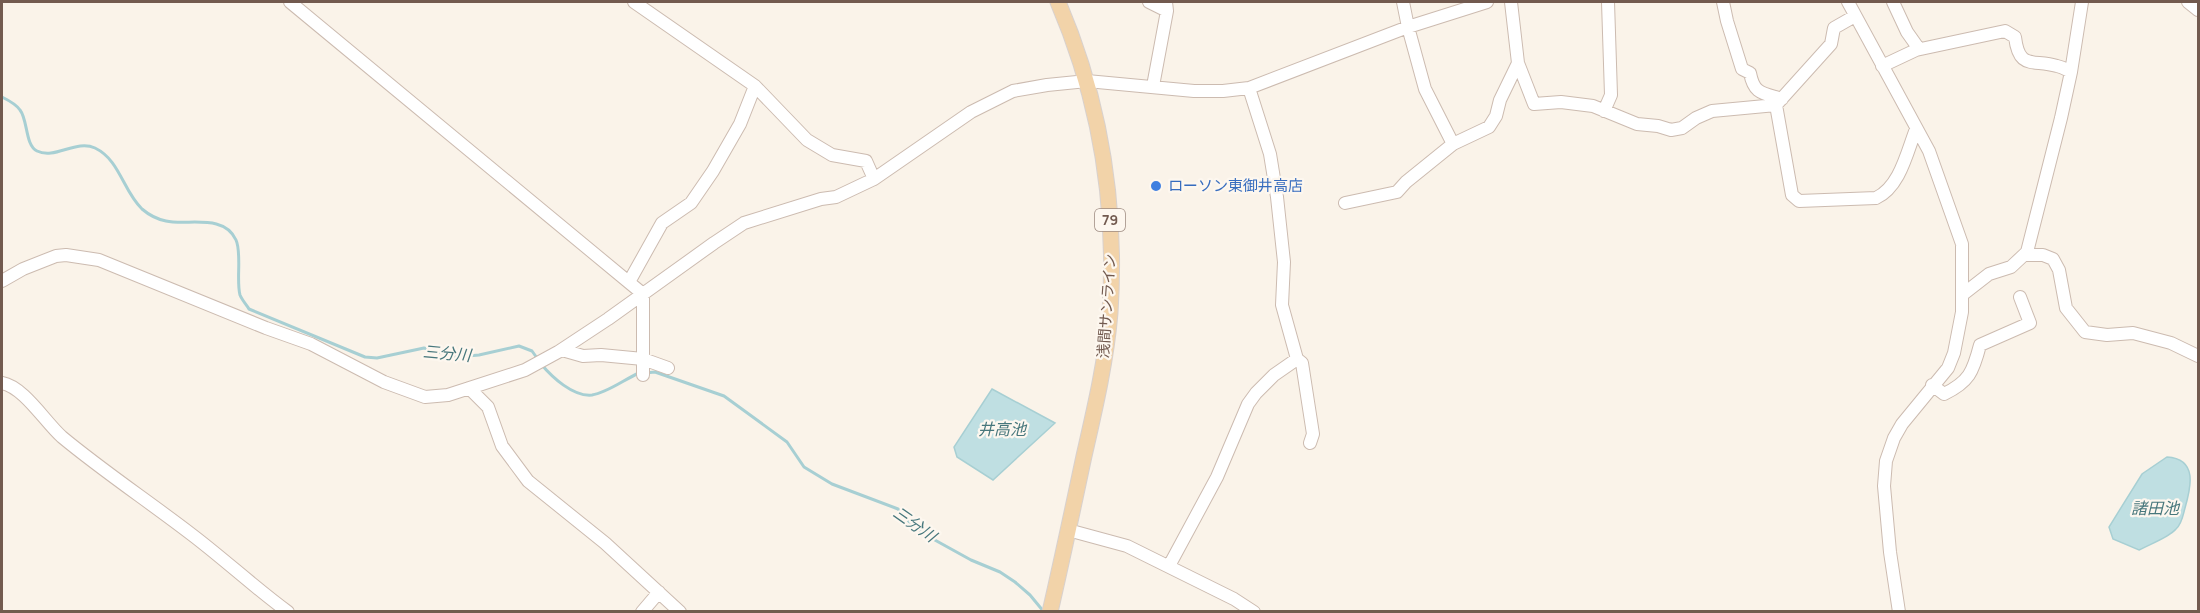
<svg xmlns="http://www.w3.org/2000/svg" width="2200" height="613" font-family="Manrope,'Noto Sans JP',sans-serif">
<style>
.water{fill:#bfdfe2;stroke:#a7cfd3;stroke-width:1.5}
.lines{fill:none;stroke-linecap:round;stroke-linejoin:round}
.stream{stroke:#a7cfd3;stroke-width:3}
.minor-casing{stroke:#ccbbb0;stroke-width:14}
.major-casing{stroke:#d8d1ce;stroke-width:17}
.minor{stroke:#fff;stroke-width:12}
.major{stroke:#f2d3a9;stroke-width:15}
.shop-dot{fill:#3f7fe0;stroke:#fdf7ef;stroke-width:2}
.labels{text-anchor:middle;stroke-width:4.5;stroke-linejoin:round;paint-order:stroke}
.shield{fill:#fdf7ef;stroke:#9c897f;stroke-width:1.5}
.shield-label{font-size:14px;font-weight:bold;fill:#725a4f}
.shop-label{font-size:15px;fill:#366cbe;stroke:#fdf7ef;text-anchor:start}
.street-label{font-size:15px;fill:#725a4f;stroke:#fdf7ef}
.water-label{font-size:16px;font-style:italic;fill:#47777c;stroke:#fdf7ef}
</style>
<rect width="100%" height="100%" fill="#faf3e9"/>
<path class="water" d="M 992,389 L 1055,423 L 993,480 L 957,457 L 954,447 Z
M 2167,457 C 2198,459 2191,487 2185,508 C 2183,515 2182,524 2176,529 C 2168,538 2150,544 2139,550 L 2113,539 L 2109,527 L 2142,474 Z"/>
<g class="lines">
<path class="stream" d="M 2,97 C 8,100 16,104 20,110 C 28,120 25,145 37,151 C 55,160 76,139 95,148 C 120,160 123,191 142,209 C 149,215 156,219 166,221 C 187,226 224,213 236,240 C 242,253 236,281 240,295 C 242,300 248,307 249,309 L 365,357 L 377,358 L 424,348 L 457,357 L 479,355 L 519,346 L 532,351 L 537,358
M 541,364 C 552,377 573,397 592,395 C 607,393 625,379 639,373
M 645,373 L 655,372 L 724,396 L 787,442 L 804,467 L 832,484 L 898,509 L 913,526 L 933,539 L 971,560 L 1000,572 L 1015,582 L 1030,595 L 1044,612"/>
<defs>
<path id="minor" d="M 290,2 L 643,294 L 643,375
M 634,2 L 755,86 L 807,140 L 832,155 L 866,161 L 874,179
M 1149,2 L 1167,11
M 1403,2 L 1408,27 L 1425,89 L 1453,144
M 1511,2 L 1518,63 L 1534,104 L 1561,102 L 1593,106 L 1637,124 L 1658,126 L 1671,130 L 1682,128 L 1696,118 L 1712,111 L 1776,105 L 1831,44 L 1834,28 L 1855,16
M 1723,2 L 1727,21 L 1742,69 L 1750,73 C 1754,94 1762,93 1782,99
M 1848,2 L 1929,151 L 1962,244 L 1962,312 L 1954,353 L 1948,368 L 1902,424 L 1894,438 L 1886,461 L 1884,486 L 1890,552 L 1899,612
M 1893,2 L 1907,32 L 1919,49
M 2188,2 L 2198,10
M 1882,66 L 1916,50 L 2005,31 L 2015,37 C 2019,70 2032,59 2057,66 C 2062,67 2067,70 2071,72
M 1153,86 L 1167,11 L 1166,2
M 1249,88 L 1270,154 L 1277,197 L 1284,262 L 1282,305 L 1297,359 L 1302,363 L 1313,434 L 1310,443
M 1776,105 L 1792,195 L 1799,201 L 1876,198 C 1900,187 1907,152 1916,129
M 1604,111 L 1611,95 L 1608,2
M 1345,203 L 1397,192 L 1406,182 L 1453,144 L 1489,127 L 1496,116 L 1500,100 L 1518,63
M 2025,255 L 2043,255 L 2053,259 L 2059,270 L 2066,308 L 2085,332 L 2107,335 L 2133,333 L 2171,343 L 2198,356
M 2,281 L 23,269 L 56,256 L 66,255 L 99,260 L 266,328 L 311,344 L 384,382 L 425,397 L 448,395 L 525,370 L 558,352 L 608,319 L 714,243 L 744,223 L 821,199 L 836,197 L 874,179 L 971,112 L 1013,91 L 1047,85 L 1087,81 L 1194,91 L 1223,91 L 1249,88 L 1408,27 L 1487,2
M 629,282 L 662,223 L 691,203 L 713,171 L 740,124 L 755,86
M 1962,295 L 1989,274 L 2011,267 L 2027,252 L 2061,118 L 2071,72 L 2082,2
M 562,350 L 583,356 L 601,355 L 643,359 L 668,368
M 2,383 C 24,387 45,422 62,437 C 103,471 148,501 191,534 C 224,559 254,587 288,612
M 1932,385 L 1944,394 C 1969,382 1973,372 1980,345 L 2030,323 L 2020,297
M 469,388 L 488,407 L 502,446 L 528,481 L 605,543 L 680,612
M 1068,530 L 1127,546 L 1234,599 L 1254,612
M 1169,566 L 1217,477 L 1248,404 L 1256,393 L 1274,375 L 1297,359
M 642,612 L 659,592"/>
<path id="major" d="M 1050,612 C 1062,560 1073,508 1084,456 C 1095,408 1106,361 1110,313 C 1117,206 1100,100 1058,2"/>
</defs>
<use href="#minor" class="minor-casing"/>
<use href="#major" class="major-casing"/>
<use href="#minor" class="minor"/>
<use href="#major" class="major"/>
</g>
<circle class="shop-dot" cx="1156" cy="186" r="6"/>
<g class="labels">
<rect class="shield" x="1095" y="209" width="30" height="22" rx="4.5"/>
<g class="shield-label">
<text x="1110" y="225">79</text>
</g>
<g class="shop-label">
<text x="1168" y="191">ローソン東御井高店</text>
</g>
<g class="street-label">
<text transform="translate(1107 306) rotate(-86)" y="5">浅間サンライン</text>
</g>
<g class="water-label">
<text transform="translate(447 353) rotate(5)" y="6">三分川</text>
<text x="1002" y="435">井高池</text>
<text x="2155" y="514">諸田池</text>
<text transform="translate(915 524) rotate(35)" y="6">三分川</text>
</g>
</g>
<rect width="2200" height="613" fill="none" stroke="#725a4f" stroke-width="6"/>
</svg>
